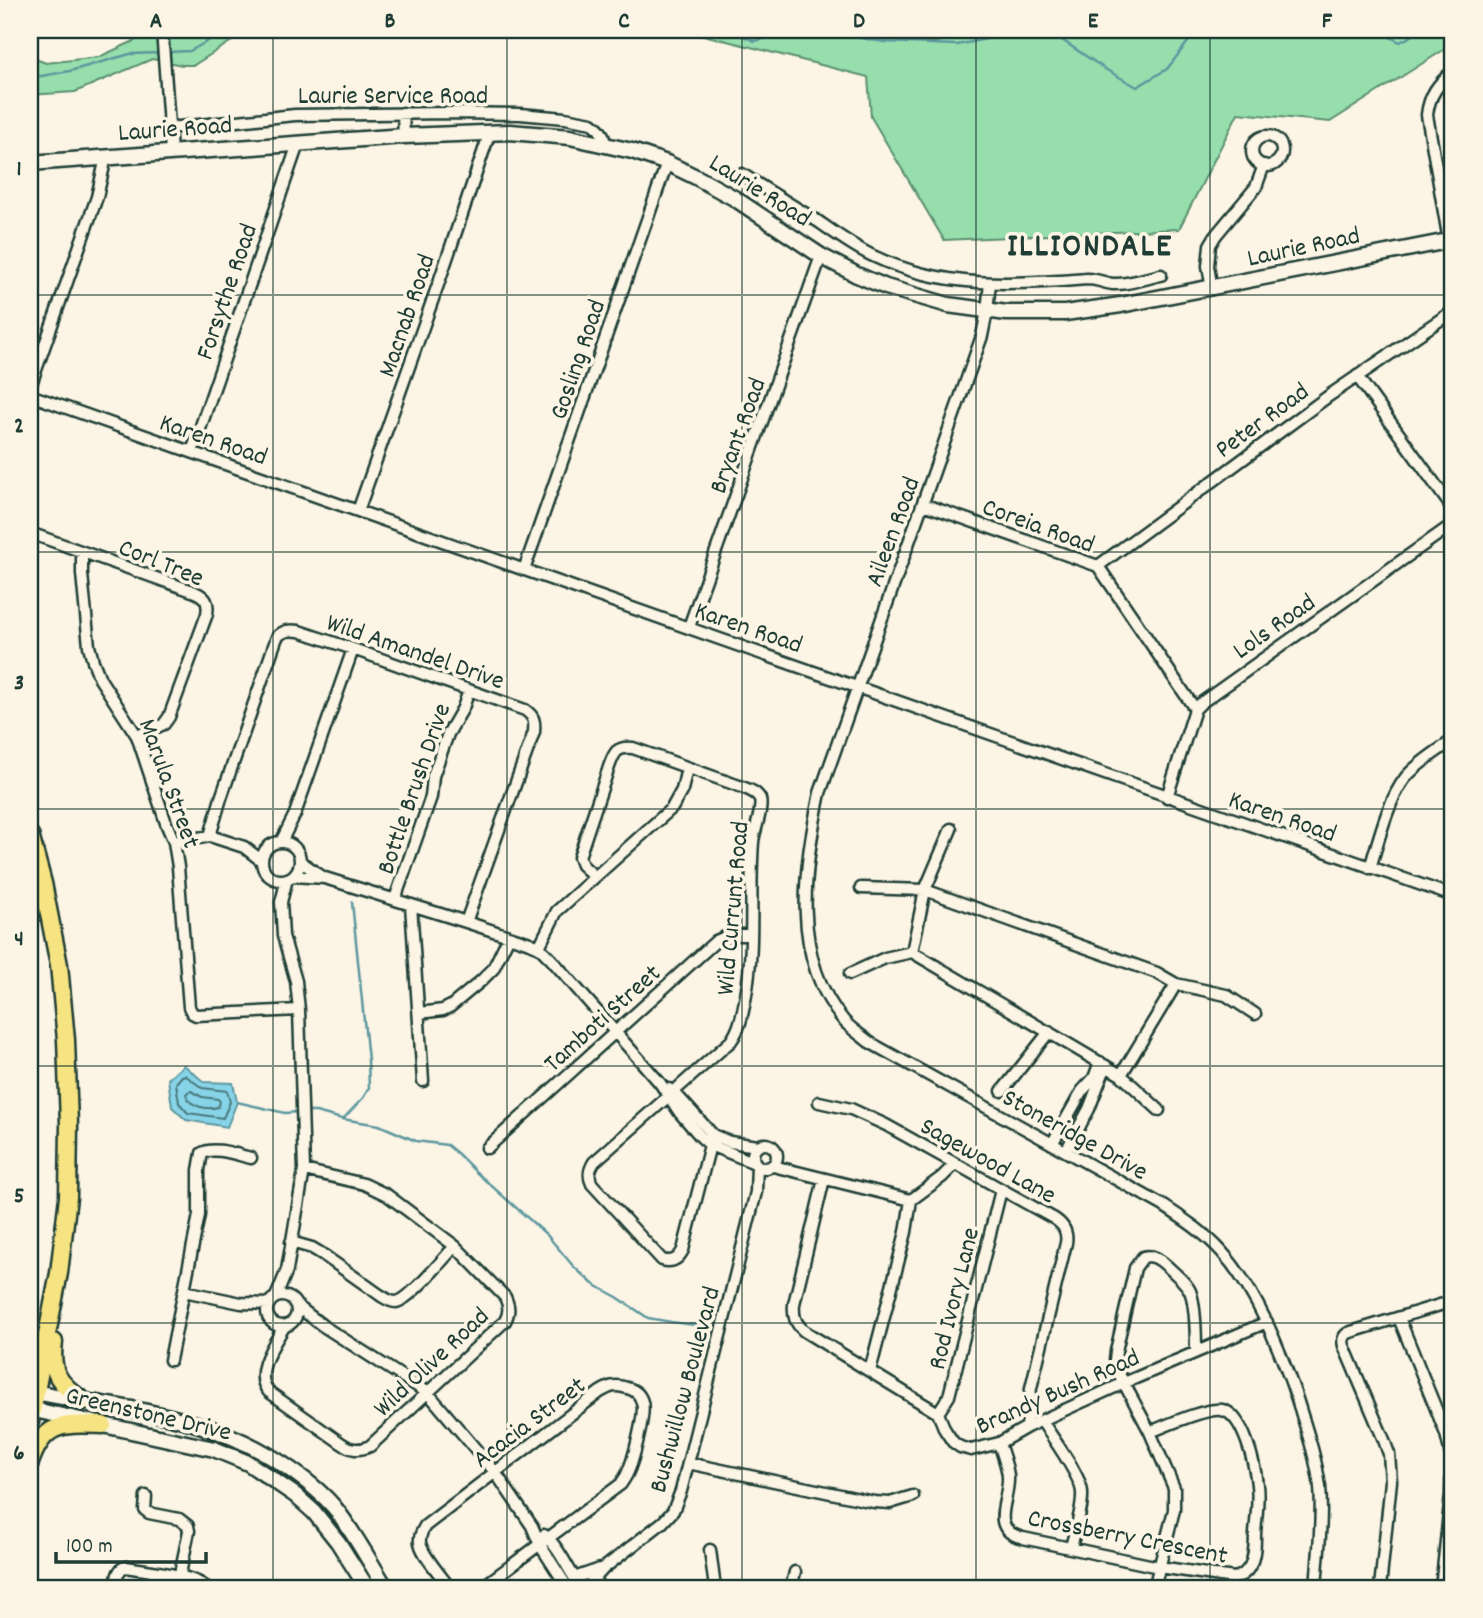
<svg xmlns="http://www.w3.org/2000/svg" width="1483" height="1618" font-family="Dekko,sans-serif">
<style>
.green{fill:#96deac;stroke:#5a8e70;stroke-width:2}
.water{fill:#87d3e7;stroke:#5d979f;stroke-width:2}
.lines{fill:none;stroke-linecap:round;stroke-linejoin:round}
.shore{stroke:#49797c;stroke-width:2}
.stream{stroke:#5d979f;stroke-width:2.5}
.minor-casing{stroke:#1f3d34;stroke-width:15}
.secondary-casing{stroke:#1f3d34;stroke-width:19}
.primary-casing{stroke:#1f3d34;stroke-width:21}
.minor{stroke:#fcf5e5;stroke-width:10}
.secondary{stroke:#fcf5e5;stroke-width:14}
.primary{stroke:#f6e381;stroke-width:16}
.grid{fill:none;stroke:#1f3d34;stroke-width:2;stroke-opacity:0.55}
.labels{text-anchor:middle;stroke-width:7;stroke-linejoin:round;paint-order:stroke}
.street-label{font-size:26px;fill:#1f3d34;stroke:#fcf5e5}
.district-label{font-size:33px;font-weight:bold;letter-spacing:2px;fill:#1f3d34;stroke:#fcf5e5}
.neatline{fill:none;stroke:#1f3d34;stroke-width:2.5}
.grid-label{font-size:23px;text-anchor:middle;font-weight:bold;fill:#1f3d34}
</style>
<rect width="100%" height="100%" fill="#fcf5e5"/>
<filter id="ink" filterUnits="userSpaceOnUse"><feTurbulence type="fractalNoise" baseFrequency=".0143" numOctaves="2"/><feDisplacementMap in="SourceGraphic" scale="14" xChannelSelector="R" yChannelSelector="G"/><feConvolveMatrix kernelMatrix="1 2 1 2 8 2 1 2 1" color-interpolation-filters="sRGB"/></filter>
<g filter="url(#ink)">
<path class="green" d="M 195,30 L 249,30 L 194,65 L 182,65 L 152,59 L 75,92 L 30,95 L 30,57 L 46,63 L 99,57 L 145,36 L 192,32 Z
M 684,30 L 893,30 L 931,43 L 985,30 L 1453,30 L 1453,44 L 1330,122 L 1238,113 L 1179,229 L 944,240 L 871,117 L 868,77 Z"/>
<path class="water" d="M 184,1065 L 204,1082 L 233,1083 L 237,1102 L 227,1127 L 186,1120 L 172,1107 L 168,1079 Z"/>
<g class="lines">
<path class="shore" d="M 185,1075 L 202,1088 L 227,1091 L 230,1102 L 223,1118 L 188,1113 L 179,1103 L 176,1083 L 182,1076 Z
M 188,1092 L 191,1091 L 202,1097 L 218,1099 L 220,1102 L 218,1107 C 207,1110 189,1107 186,1094 Z"/>
<path class="stream" d="M 729,30 L 755,41 L 797,30
M 815,30 L 884,42 L 957,45 L 1015,33 L 1056,36 L 1105,69 L 1137,87 L 1167,69 L 1194,34 L 1204,30
M 1376,30 L 1400,42 L 1423,30
M 167,52 L 190,51 L 228,30
M 30,78 L 70,71 L 130,54 L 160,53
M 237,1102 L 285,1113 L 299,1112
M 305,1112 L 316,1112 L 342,1119 L 379,1125 L 416,1141 L 447,1145 L 458,1154 L 477,1173 L 547,1235 L 574,1267 L 593,1284 L 617,1297 L 648,1318 L 671,1322 L 703,1326
M 343,1119 L 363,1098 L 369,1088 L 368,1060 L 352,902"/>
<defs>
<path id="minor" d="M 162,30 L 171,152
M 1453,71 C 1438,84 1429,95 1427,115 L 1449,241 L 1453,280
M 403,113 L 404,136
M 169,128 L 295,115 L 450,113 L 520,114 L 565,118 L 592,123 L 599,129 L 603,135 L 605,144
M1252 151a15 15 0 1 1 30 0a15 15 0 1 1-30 0Z
M 742,174 C 767,190 793,206 819,222 C 836,234 854,247 873,256 C 942,289 1014,285 1087,279 C 1097,279 1104,283 1113,284 C 1128,285 1146,278 1161,275
M 990,283 L 987,311 L 982,336 L 820,793 C 804,868 790,957 844,1021 C 851,1029 861,1035 869,1042 L 1164,1206 C 1185,1220 1205,1233 1222,1252 C 1257,1291 1280,1350 1297,1399 C 1306,1428 1316,1457 1320,1487 C 1323,1520 1318,1555 1316,1588
M 1212,289 L 1208,266 L 1210,245 L 1216,235 L 1256,187 L 1264,165
M 1357,376 L 1453,509
M 30,387 L 97,197 L 106,157
M 30,395 C 504,562 978,732 1453,896
M 192,452 L 298,144
M 923,504 L 1098,566 L 1195,709
M 358,511 L 440,279 L 490,132
M 30,533 L 195,592 C 206,597 209,602 207,614 L 169,717 L 164,724 L 137,736
M 82,552 L 82,574 L 89,646 L 93,661 L 100,679 L 137,736 L 166,823 L 174,842 L 178,867 L 189,1007 L 192,1013 L 196,1015 L 299,1010
M 1098,566 L 1330,395 L 1453,311
M 524,570 L 667,163
M 689,627 L 821,256
M 1167,797 L 1195,709 L 1201,703 L 1453,524
M 210,836 L 221,798 L 277,637 C 284,630 289,630 299,631 L 353,649 L 525,710 C 534,716 535,721 534,732 L 466,922
M262 861a19 19 0 1 1 38 0a19 19 0 1 1-38 0Z
M 174,842 L 210,836 L 244,847 L 262,861
M 281,842 L 295,814 L 353,649
M 300,861 L 324,878
M 1370,868 C 1379,839 1388,800 1406,777 C 1419,762 1438,751 1453,740
M 293,876 L 325,878 L 466,922 L 530,943 L 539,947 L 551,959 L 660,1083 L 680,1113 L 701,1137 L 710,1145 L 755,1163
M 594,876 L 582,865 L 579,857 L 609,767 C 614,753 616,746 633,748 L 742,787 C 749,790 757,792 760,799 C 763,810 754,831 753,842 C 749,893 755,944 746,995 C 743,1011 741,1027 731,1041 L 594,1162 C 589,1170 588,1176 592,1184 L 662,1260 C 672,1263 678,1260 683,1250 L 710,1145 L 715,1136
M 861,888 L 925,890 L 1157,973 L 1176,984 L 1226,995 L 1255,1014
M 395,899 L 431,797 L 433,776 L 448,734 L 463,708 L 469,690
M 411,905 L 423,1081
M 539,947 L 557,911 L 672,808 L 682,790 L 687,768
M 912,952 L 925,890 L 951,829
M 850,974 L 885,958 L 912,952 L 1121,1075 L 1159,1110
M 419,1013 L 443,1010 L 451,1006 L 481,981 L 493,969 L 509,936
M 1121,1075 L 1176,984
M 669,1089 L 674,1092 L 713,1135 L 730,1142 L 758,1146
M 1002,1091 L 1049,1032
M 819,1102 L 851,1109 L 886,1125 L 1053,1218 C 1063,1224 1068,1231 1066,1243 L 1031,1388 L 1027,1427
M753 1156a12 12 0 1 1 24 0a12 12 0 1 1-24 0Z
M 1052,1144 L 1082,1091 L 1094,1078 L 1100,1062
M 487,1148 L 716,941 L 730,935 L 751,935
M 1066,1151 L 1089,1109 L 1099,1083 L 1106,1066
M 773,1166 L 911,1200 L 942,1177 L 955,1164
M 824,1179 L 794,1304 C 793,1316 795,1323 804,1331 L 938,1413 L 945,1430 L 953,1442 L 960,1447 L 971,1450 L 999,1443 L 1027,1427 L 1124,1383 L 1267,1322
M 291,1242 L 312,1248 L 322,1254 L 380,1295 C 385,1298 390,1302 396,1302 C 409,1301 445,1257 455,1246
M 184,1291 L 241,1303 L 269,1304
M267 1311a15 15 0 1 1 30 0a15 15 0 1 1-30 0Z
M 276,1297 L 287,1270 L 304,1170 L 299,1010 L 296,981 L 283,936 L 282,918 L 281,902 L 287,879
M 296,1305 L 323,1326 L 428,1393 L 495,1472 L 532,1526 L 540,1545 L 564,1582
M 1399,1318 L 1436,1409 L 1446,1434 L 1452,1459 L 1451,1494 L 1441,1588
M 284,1327 C 274,1344 252,1374 269,1392 L 341,1443 C 351,1450 359,1451 370,1446 L 505,1321 C 510,1312 509,1306 505,1297 L 455,1246 L 387,1195 L 364,1184 L 304,1170
M 170,1360 L 199,1215 L 199,1170 L 202,1153 C 215,1146 237,1155 251,1158
M 870,1371 L 906,1232 L 911,1200
M 938,1413 L 949,1396 L 1001,1190
M 1042,1421 C 1051,1436 1082,1477 1082,1493 C 1083,1509 1075,1531 1071,1547
M 999,1443 C 1002,1453 1007,1465 1008,1476 C 1010,1501 987,1529 1023,1538 L 1159,1567 L 1234,1578 C 1241,1577 1246,1573 1250,1566 C 1255,1556 1255,1544 1255,1534 C 1256,1518 1259,1501 1257,1485 C 1255,1466 1244,1414 1222,1410 C 1207,1407 1165,1426 1150,1432
M 688,1463 L 874,1502 L 890,1503 L 913,1496
M 146,1496 L 145,1510 L 149,1513 L 179,1519 L 188,1526 L 189,1531 L 177,1588
M 544,1535 C 557,1545 565,1563 574,1577
M 710,1550 L 715,1588
M 577,1577 L 600,1569
M 115,1588 C 117,1580 117,1568 126,1567 C 148,1571 191,1574 207,1588
M 294,1588 L 295,1588
M 450,1588 C 442,1577 423,1556 420,1543 C 419,1536 422,1531 425,1526 L 600,1392 C 610,1386 616,1384 627,1388 C 635,1390 640,1394 642,1402 C 646,1413 633,1462 627,1474 C 626,1477 623,1480 621,1484 L 481,1588
M 586,1588 L 604,1568 L 663,1522 L 673,1511 L 681,1491 L 756,1192 L 757,1165
M 791,1588 L 795,1572
M 1154,1588 L 1174,1510 L 1174,1488 L 1150,1432 L 1117,1370 L 1115,1361 L 1116,1351 L 1135,1268 L 1143,1257 C 1154,1254 1160,1260 1168,1267 C 1175,1274 1186,1282 1190,1291 C 1196,1305 1196,1337 1196,1352
M 1380,1588 L 1391,1481 L 1389,1454 L 1384,1440 L 1344,1346 C 1342,1339 1344,1334 1351,1332 L 1453,1301"/>
<path id="secondary" d="M 30,163 L 404,136 L 510,132 L 570,137 L 632,151 L 667,163 L 696,177 L 734,198 L 821,256 L 857,275 L 886,287 L 948,305 L 1007,313 L 1065,313 L 1121,305 L 1453,240
M 30,1391 C 125,1411 211,1411 294,1472 C 308,1482 323,1494 334,1507 C 354,1532 369,1561 386,1588
M 30,1409 L 214,1449 L 248,1463 L 295,1495 L 314,1512 L 338,1542 L 367,1588"/>
<path id="primary" d="M 30,835 L 43,883 L 59,965 L 66,1040 L 69,1124 L 68,1197 L 59,1273 L 30,1422
M 54,1342 C 50,1373 59,1384 84,1401
M 30,1463 C 44,1421 64,1424 103,1425"/>
</defs>
<use href="#minor" class="minor-casing"/>
<use href="#secondary" class="secondary-casing"/>
<use href="#primary" class="primary-casing"/>
<use href="#minor" class="minor"/>
<use href="#secondary" class="secondary"/>
<use href="#primary" class="primary"/>
</g>
</g>
<path class="grid" d="M 273,30 L 273,1588M 507,30 L 507,1588M 742,30 L 742,1588M 976,30 L 976,1588M 1210,30 L 1210,1588M 30,295 L 1453,295M 30,552 L 1453,552M 30,809 L 1453,809M 30,1066 L 1453,1066M 30,1323 L 1453,1323"/>
<g class="labels">
<g class="street-label">
<text x="393" y="103">Laurie Service Road</text>
<text transform="translate(175 127) rotate(-4)" y="9">Laurie Road</text>
<text transform="translate(761 189) rotate(32)" y="9">Laurie Road</text>
<text transform="translate(1303 245) rotate(-12)" y="9">Laurie Road</text>
<text transform="translate(225 291) rotate(-71)" y="9">Forsythe Road</text>
<text transform="translate(405 315) rotate(-71)" y="9">Macnab Road</text>
<text transform="translate(576 359) rotate(-71)" y="9">Gosling Road</text>
<text transform="translate(1261 419) rotate(-36)" y="9">Peter Road</text>
<text transform="translate(736 435) rotate(-70)" y="9">Bryant Road</text>
<text transform="translate(214 438) rotate(19)" y="9">Karen Road</text>
<text transform="translate(1039 524) rotate(20)" y="9">Coreia Road</text>
<text transform="translate(891 531) rotate(-70)" y="9">Aileen Road</text>
<text transform="translate(162 561) rotate(22)" y="9">Corl Tree</text>
<text transform="translate(1273 625) rotate(-35)" y="9">Lols Road</text>
<text transform="translate(749 626) rotate(19)" y="9">Karen Road</text>
<text transform="translate(416 650) rotate(19)" y="9">Wild Amandel Drive</text>
<text transform="translate(171 783) rotate(70)" y="9">Marula Street</text>
<text transform="translate(412 788) rotate(-71)" y="9">Bottle Brush Drive</text>
<text transform="translate(1283 815) rotate(19)" y="9">Karen Road</text>
<text transform="translate(731 908) rotate(-85)" y="9">Wild Currunt Road</text>
<text transform="translate(601 1017) rotate(-42)" y="9">Tamboti Street</text>
<text transform="translate(1076 1133) rotate(29)" y="9">Stoneridge Drive</text>
<text transform="translate(989 1159) rotate(29)" y="9">Sagewood Lane</text>
<text transform="translate(952 1298) rotate(-76)" y="9">Rod Ivory Lane</text>
<text transform="translate(430 1361) rotate(-43)" y="9">Wild Olive Road</text>
<text transform="translate(683 1389) rotate(-75)" y="9">Bushwillow Boulevard</text>
<text transform="translate(1057 1390) rotate(-24)" y="9">Brandy Bush Road</text>
<text transform="translate(149 1412) rotate(13)" y="9">Greenstone Drive</text>
<text transform="translate(528 1421) rotate(-37)" y="9">Acacia Street</text>
<text transform="translate(1128 1535) rotate(11)" y="9">Crossberry Crescent</text>
</g>
<g class="district-label">
<text x="1090" y="255">ILLIONDALE</text>
</g>
</g>
<rect width="1483" height="1618" fill="none" stroke="#fcf5e5" stroke-width="77"/>
<path d="M56 1552v10h150v-10" fill="none" stroke="#1f3d34" stroke-width="3.5"/>
<text x="66" y="1552" font-size="21" fill="#1f3d34" stroke="#fcf5e5" stroke-width="5" paint-order="stroke">100 m</text>
<rect x="38" y="38" width="1406" height="1542" class="neatline"/>
<g class="grid-label">
<text x="156" y="27">A</text>
<text x="390" y="27">B</text>
<text x="624" y="27">C</text>
<text x="859" y="27">D</text>
<text x="1093" y="27">E</text>
<text x="1327" y="27">F</text>
<text x="19" y="175">1</text>
<text x="19" y="432">2</text>
<text x="19" y="689">3</text>
<text x="19" y="945">4</text>
<text x="19" y="1202">5</text>
<text x="19" y="1459">6</text>
</g>
</svg>
